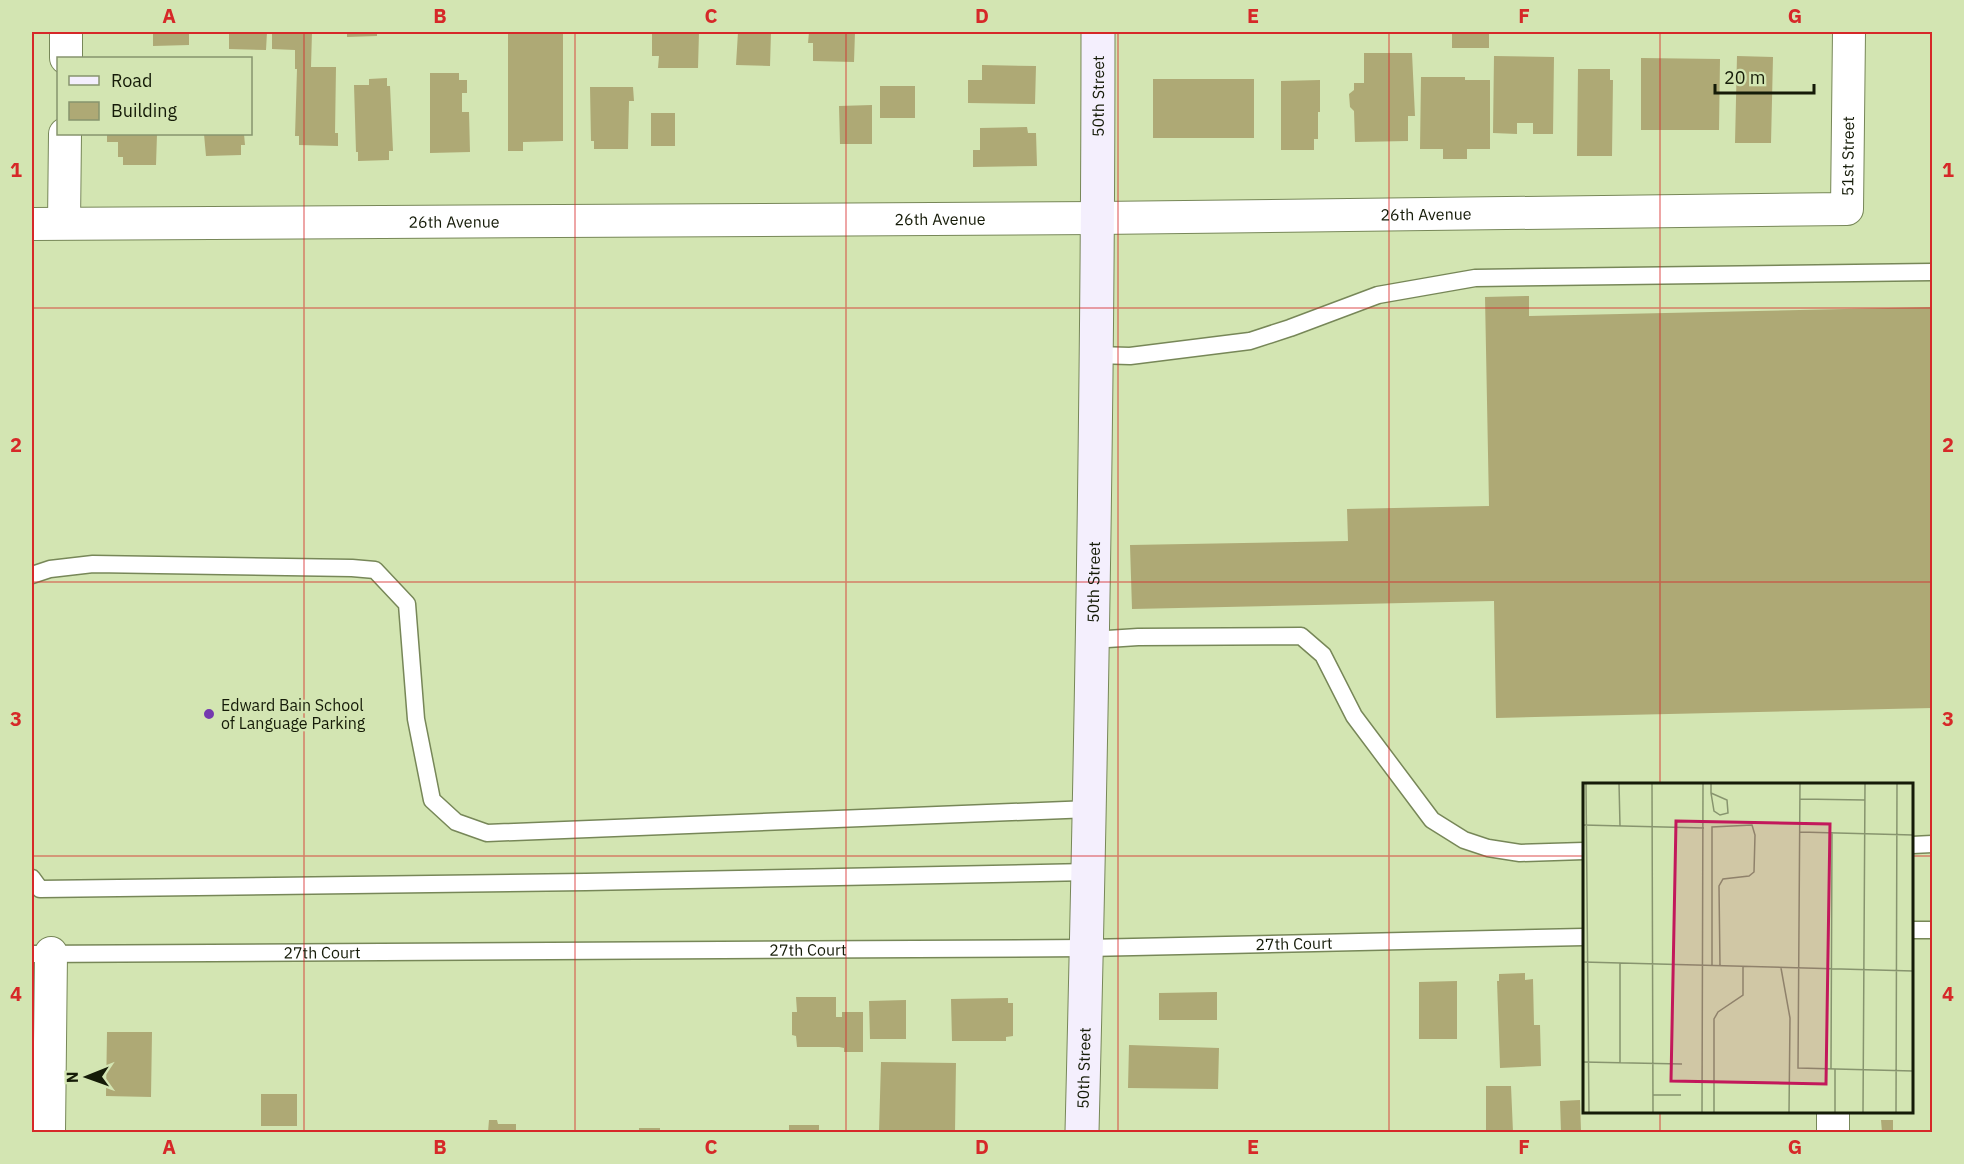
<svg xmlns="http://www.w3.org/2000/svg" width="1964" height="1164" font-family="'IBM Plex Sans',sans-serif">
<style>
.building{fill:#aea975}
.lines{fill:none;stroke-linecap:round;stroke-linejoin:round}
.lane-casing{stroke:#778758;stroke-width:19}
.street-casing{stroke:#778758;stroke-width:34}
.secondary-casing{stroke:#778758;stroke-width:35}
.lane{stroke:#fff;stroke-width:16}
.street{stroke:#fff;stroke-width:32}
.secondary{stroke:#f4effd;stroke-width:33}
.grid{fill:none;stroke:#d62828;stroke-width:1.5;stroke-opacity:0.55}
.poi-dot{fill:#7539af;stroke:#d3e5b2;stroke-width:2}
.labels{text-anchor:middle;stroke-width:4.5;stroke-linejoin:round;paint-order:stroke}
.street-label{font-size:16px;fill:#151b08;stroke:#d3e5b2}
.poi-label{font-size:16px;fill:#151b08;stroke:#d3e5b2;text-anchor:start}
.inset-road{fill:none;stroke:#87946e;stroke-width:1.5}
.view{fill:#c2185b;fill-opacity:0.15;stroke:#c2185b;stroke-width:3}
.inset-edge{fill:none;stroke:#151b08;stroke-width:3}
.neatline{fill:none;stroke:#d62828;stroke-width:2}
.grid-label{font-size:20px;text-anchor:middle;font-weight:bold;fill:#d62828}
</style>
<rect width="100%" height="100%" fill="#d3e5b2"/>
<path class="building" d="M 153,32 L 189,32 L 189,45 L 153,46 Z
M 229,32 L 267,32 L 266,50 L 229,49 Z
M 272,32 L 312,32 L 311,67 L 336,67 L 335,133 L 338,133 L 338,146 L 299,145 L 299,136 L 295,136 L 297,69 L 295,69 L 295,50 L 272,49 Z
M 347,32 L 377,32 L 377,36 L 347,37 Z
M 508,32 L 563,32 L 563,141 L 523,142 L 523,151 L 508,151 Z
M 652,32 L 699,32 L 698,68 L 658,68 L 659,56 L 652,56 Z
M 738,32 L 771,32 L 770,66 L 736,65 Z
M 809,32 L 855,32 L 854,62 L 813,61 L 813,43 L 808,43 Z
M 975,32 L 1009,32 L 1009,34 L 975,34 Z
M 1161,32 L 1222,32 L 1222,34 L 1161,34 Z
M 1452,32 L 1489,32 L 1489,48 L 1452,48 Z
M 1364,53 L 1412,53 L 1415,116 L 1408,116 L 1408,141 L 1355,142 L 1354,111 L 1350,107 L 1349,94 L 1354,90 L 1354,83 L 1364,83 Z
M 1494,56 L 1554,57 L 1553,134 L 1533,134 L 1533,123 L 1517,123 L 1517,134 L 1493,133 Z
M 1737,56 L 1773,57 L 1771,143 L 1735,143 Z
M 1641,58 L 1720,59 L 1719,130 L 1641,130 Z
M 982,65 L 1036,66 L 1035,104 L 968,103 L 968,80 L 982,80 Z
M 1578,69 L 1610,69 L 1610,80 L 1613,80 L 1612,156 L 1577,156 Z
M 430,73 L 459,73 L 459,80 L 467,80 L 467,93 L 462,93 L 462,112 L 469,112 L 470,152 L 430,153 Z
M 1421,77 L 1465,77 L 1465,80 L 1490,80 L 1490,149 L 1467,149 L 1467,159 L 1443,159 L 1443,149 L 1420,149 Z
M 387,78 L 387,86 L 390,86 L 393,151 L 389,151 L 389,160 L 358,161 L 358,152 L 356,152 L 354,85 L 369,85 L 369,79 Z
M 1153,79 L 1254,79 L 1254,138 L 1153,138 Z
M 1320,80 L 1320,112 L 1318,112 L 1318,139 L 1314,139 L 1314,150 L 1281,150 L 1281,81 Z
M 880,86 L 915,86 L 915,118 L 880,118 Z
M 590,87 L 633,87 L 634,101 L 629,101 L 628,149 L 594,149 L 594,141 L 591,141 Z
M 872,105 L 872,144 L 840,144 L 839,106 Z
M 651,113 L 675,113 L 675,146 L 651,146 Z
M 1027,127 L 1028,133 L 1036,133 L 1037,166 L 973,167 L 973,150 L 980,150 L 980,128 Z
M 107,134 L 157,134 L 156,165 L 123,165 L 123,157 L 118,157 L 118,142 L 107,142 Z
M 204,134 L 244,134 L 245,145 L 241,145 L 241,155 L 206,156 Z
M 1529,296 L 1529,316 L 1932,307 L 1932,708 L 1496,718 L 1494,601 L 1132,609 L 1130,545 L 1348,541 L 1347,509 L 1489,506 L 1485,297 Z
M 1525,973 L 1525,980 L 1533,979 L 1534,1025 L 1540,1025 L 1541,1066 L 1500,1068 L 1497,981 L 1499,981 L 1499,974 Z
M 1457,981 L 1457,1039 L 1419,1039 L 1419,982 Z
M 1217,992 L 1217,1020 L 1159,1020 L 1159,993 Z
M 796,997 L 836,997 L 836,1017 L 842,1017 L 842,1012 L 863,1012 L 863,1052 L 844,1052 L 844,1048 L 839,1047 L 797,1047 L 796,1036 L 792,1035 L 792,1012 L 797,1012 Z
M 1008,998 L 1008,1003 L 1013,1003 L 1013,1036 L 1006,1037 L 1006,1041 L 952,1041 L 951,999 Z
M 906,1000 L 906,1039 L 870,1039 L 869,1001 Z
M 107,1032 L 152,1032 L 151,1097 L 106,1096 Z
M 1129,1045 L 1219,1048 L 1218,1089 L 1128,1088 Z
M 881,1062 L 956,1063 L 955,1132 L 879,1132 Z
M 1486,1086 L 1511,1086 L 1513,1132 L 1486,1132 Z
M 261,1094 L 297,1094 L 297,1126 L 261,1126 Z
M 1580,1100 L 1581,1132 L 1561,1132 L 1560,1101 Z
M 489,1120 L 497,1120 L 498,1124 L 516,1124 L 516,1132 L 488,1132 Z
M 1881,1120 L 1893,1120 L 1893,1132 L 1882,1132 Z
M 789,1125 L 819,1125 L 819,1132 L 789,1132 Z
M 639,1128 L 660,1128 L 660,1132 L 639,1132 Z"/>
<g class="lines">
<defs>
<g id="lane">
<path d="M 1096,355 L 1130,356 L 1250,341 L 1290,328 L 1378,295 L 1475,278 L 1932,272"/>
<path d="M 32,575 L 50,569 L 93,564 L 352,568 L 375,570 L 407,604 L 416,719 L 432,800 L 456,822 L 487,833 L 1090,809"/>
<path d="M 1092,640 L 1138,637 L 1301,636 L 1323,655 L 1354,716 L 1432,820 L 1464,840 L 1488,848 L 1520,853 L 1584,851"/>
<path d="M 1912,845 L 1932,844"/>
<path d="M 32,878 L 40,889 L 586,882 L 1089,872"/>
<path d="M 1912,930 L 1932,930"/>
<path id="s1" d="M 32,954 L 1087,948 L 1584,937"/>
</g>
<g id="street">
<path d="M 66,58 L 66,32"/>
<path d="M 64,223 L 65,134"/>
<path id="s2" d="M 32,224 L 1098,218 L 1847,209 L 1849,32"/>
<path d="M 1833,1112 L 1833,1132"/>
<path d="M 49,1132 L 51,953"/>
</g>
<g id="secondary">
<path id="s3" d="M 1082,1132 C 1091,766 1098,399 1098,32"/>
</g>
</defs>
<use href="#lane" class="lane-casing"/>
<use href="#street" class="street-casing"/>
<use href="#secondary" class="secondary-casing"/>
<use href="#lane" class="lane"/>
<use href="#street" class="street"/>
<use href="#secondary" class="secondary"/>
</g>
<path class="grid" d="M 304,32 L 304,1132M 575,32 L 575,1132M 846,32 L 846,1132M 1118,32 L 1118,1132M 1389,32 L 1389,1132M 1660,32 L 1660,784M 32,308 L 1932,308M 32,582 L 1932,582M 32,856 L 1584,856M 1912,856 L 1932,856M 1660,1112 L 1660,1132"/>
<circle class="poi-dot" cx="209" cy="714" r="6"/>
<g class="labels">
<g class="street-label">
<text dy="6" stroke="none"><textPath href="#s3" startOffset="1036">50th Street</textPath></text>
<text dy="6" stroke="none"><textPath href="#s2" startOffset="1868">51st Street</textPath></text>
<text dy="6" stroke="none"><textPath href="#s2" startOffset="1394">26th Avenue</textPath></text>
<text dy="6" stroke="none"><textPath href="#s2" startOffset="908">26th Avenue</textPath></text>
<text dy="6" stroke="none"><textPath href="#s2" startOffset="422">26th Avenue</textPath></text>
<text dy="6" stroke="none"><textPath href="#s3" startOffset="550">50th Street</textPath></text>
<text dy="6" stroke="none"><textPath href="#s1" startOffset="1262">27th Court</textPath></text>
<text dy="6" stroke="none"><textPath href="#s1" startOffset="776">27th Court</textPath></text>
<text dy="6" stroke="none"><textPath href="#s1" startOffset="290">27th Court</textPath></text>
<text dy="6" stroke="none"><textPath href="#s3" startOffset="64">50th Street</textPath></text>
</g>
<g class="poi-label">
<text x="221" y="711">Edward Bain School<tspan x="221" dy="18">of Language Parking</tspan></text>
</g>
</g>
<g transform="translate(1583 783)">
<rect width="330" height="330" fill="#d3e5b2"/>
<path class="inset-road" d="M 3,0 L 6,330M 36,0 L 37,43M 69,0 L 70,330M 217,0 L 215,285 L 330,288M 128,10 L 144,17 L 145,30 L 137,32 L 131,28 L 128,10 L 128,0M 217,16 L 282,17M 0,42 L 121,45M 217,49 L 330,52M 0,179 L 330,188M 37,180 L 37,280M 129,183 L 129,44 L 169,42 L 172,52 L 171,89 L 166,93 L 140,96 L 136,103 L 137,183M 198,185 L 207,235 L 206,330M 0,279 L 99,281M 248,286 L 249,49M 252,286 L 252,330M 70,312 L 98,312M 119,330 L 120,0M 131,330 L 131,236 L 135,229 L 160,212 L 160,184M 280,330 L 282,0M 313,330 L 314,0"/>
<path class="view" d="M 93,38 L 247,41 L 243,301 L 88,298 Z"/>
<rect width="330" height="330" class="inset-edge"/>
</g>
<rect width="1964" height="1164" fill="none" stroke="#d3e5b2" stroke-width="66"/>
<rect x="57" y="57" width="195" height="78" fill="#d3e5b2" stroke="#87946e" stroke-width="1.5"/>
<rect x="69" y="76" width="30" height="9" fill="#f4effd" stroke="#87946e" stroke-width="1.5"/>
<text x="111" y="87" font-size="18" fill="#151b08">Road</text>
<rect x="69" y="102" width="30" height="18" fill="#aea975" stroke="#87946e" stroke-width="1.5"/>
<text x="111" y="117" font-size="18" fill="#151b08">Building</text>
<g transform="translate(87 1077) rotate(269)" stroke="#d3e5b2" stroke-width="4.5" paint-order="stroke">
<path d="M0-4.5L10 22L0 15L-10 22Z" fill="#151b08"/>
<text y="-9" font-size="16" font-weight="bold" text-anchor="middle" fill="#151b08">N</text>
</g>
<path d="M1715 84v9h99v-9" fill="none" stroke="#151b08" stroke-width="3"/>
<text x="1724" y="84" font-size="18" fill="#151b08" stroke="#d3e5b2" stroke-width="4.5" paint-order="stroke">20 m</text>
<rect x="33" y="33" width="1898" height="1098" class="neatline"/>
<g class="grid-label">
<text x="169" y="23">A</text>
<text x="440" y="23">B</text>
<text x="711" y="23">C</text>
<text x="982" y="23">D</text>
<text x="1253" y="23">E</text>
<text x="1524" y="23">F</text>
<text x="1795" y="23">G</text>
<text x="16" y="177">1</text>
<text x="1948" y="177">1</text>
<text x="16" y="452">2</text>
<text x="1948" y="452">2</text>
<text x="16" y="726">3</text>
<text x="1948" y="726">3</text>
<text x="16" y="1001">4</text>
<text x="1948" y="1001">4</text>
<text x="169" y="1154">A</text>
<text x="440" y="1154">B</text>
<text x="711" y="1154">C</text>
<text x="982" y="1154">D</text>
<text x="1253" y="1154">E</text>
<text x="1524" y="1154">F</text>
<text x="1795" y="1154">G</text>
</g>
</svg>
